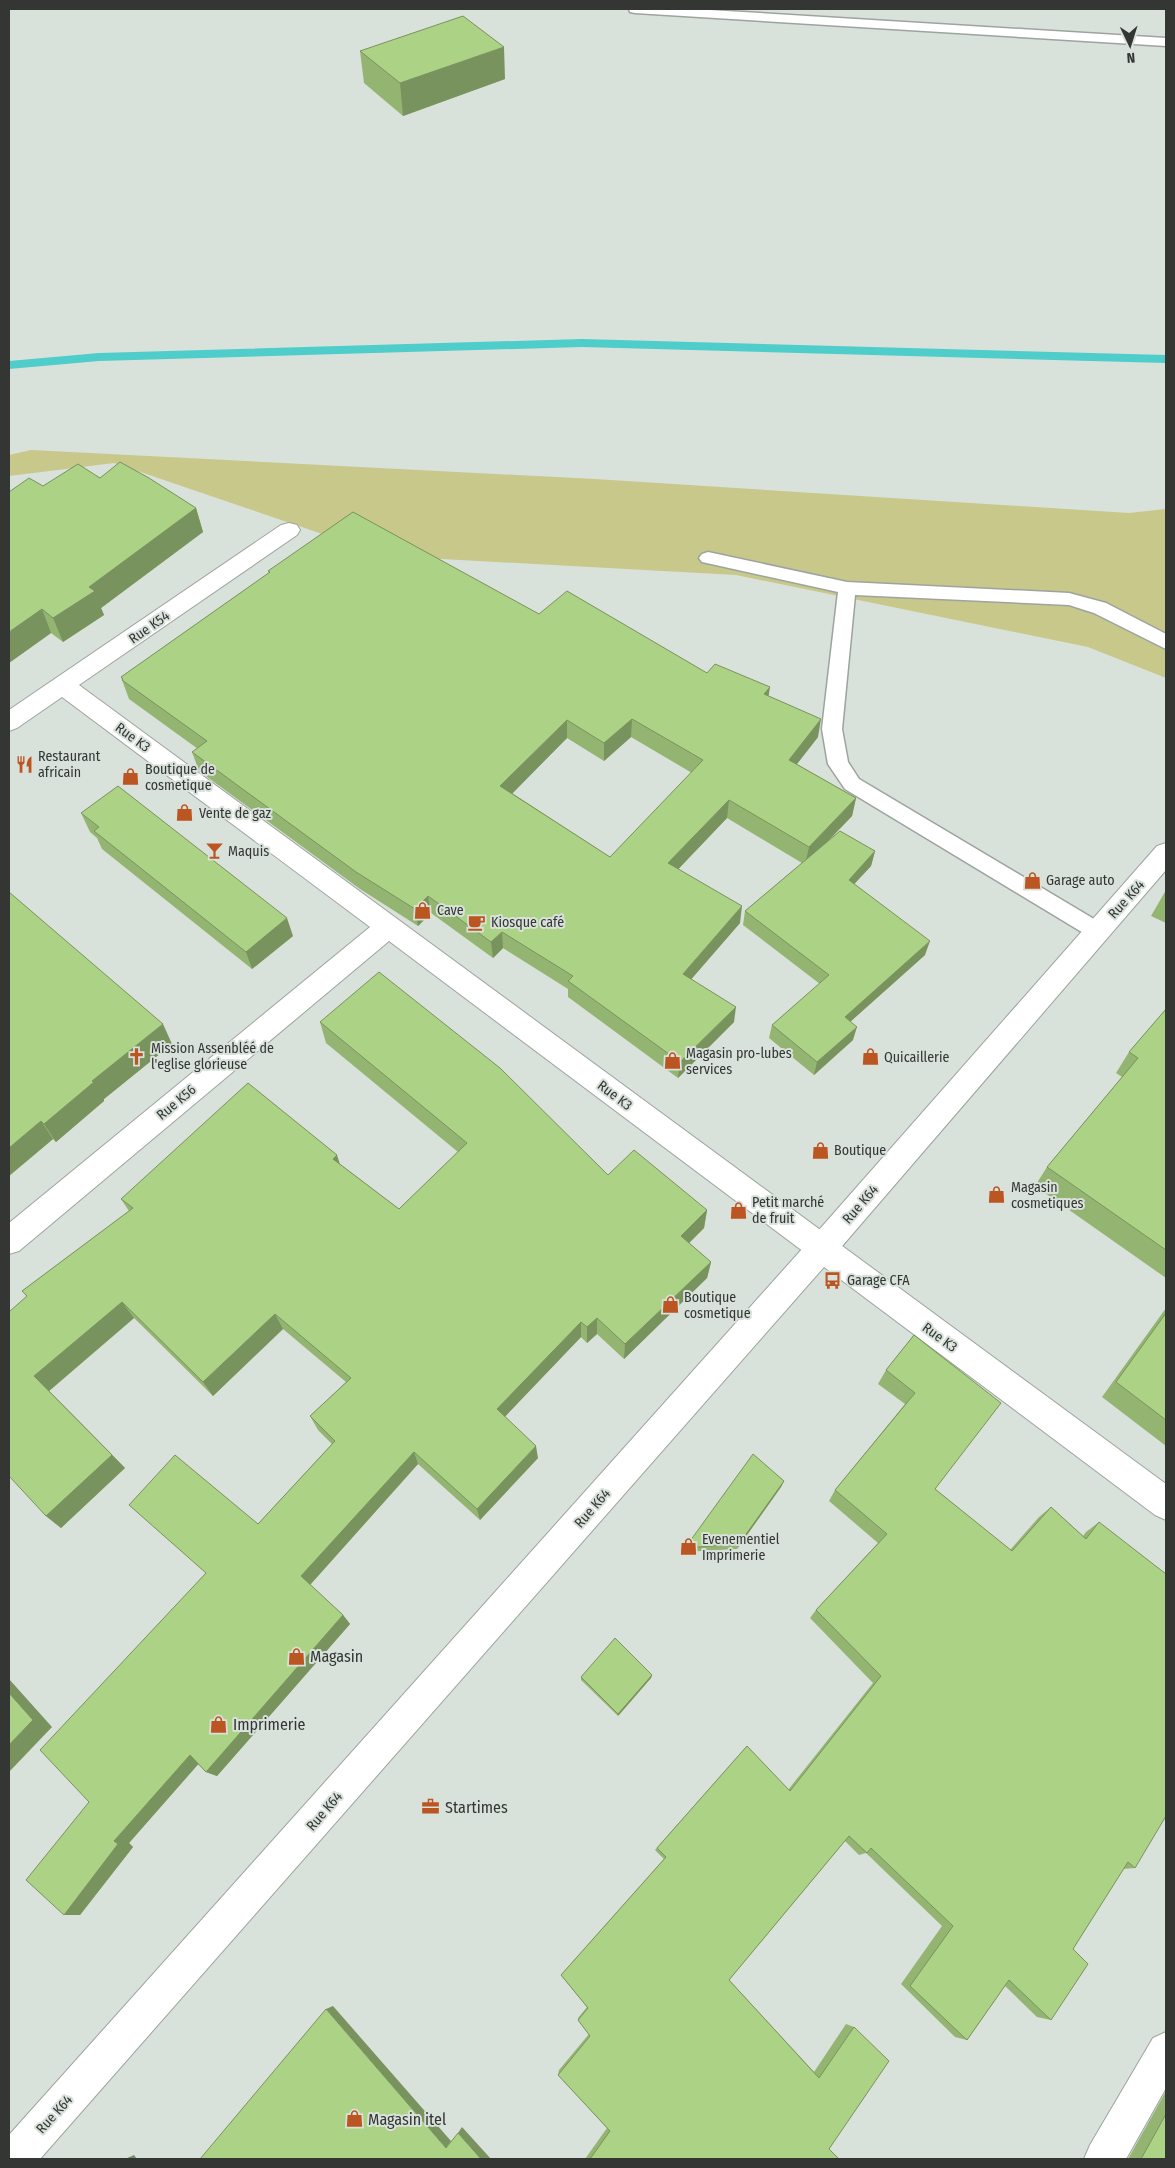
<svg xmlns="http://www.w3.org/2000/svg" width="1175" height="2168" font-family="'Fira Sans Condensed',sans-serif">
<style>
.green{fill:#c8c88a}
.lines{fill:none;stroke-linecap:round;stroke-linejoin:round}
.stream{fill:#4ecdca;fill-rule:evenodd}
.service-casing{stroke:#9da49e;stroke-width:3}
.minor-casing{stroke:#9da49e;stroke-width:2}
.tertiary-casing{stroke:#9da49e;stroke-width:2}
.service{fill:#fff;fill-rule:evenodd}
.minor{fill:#fff;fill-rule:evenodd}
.tertiary{fill:#fff;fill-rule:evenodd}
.wall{fill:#94b572;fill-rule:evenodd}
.shaded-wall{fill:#78935d}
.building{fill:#acd285;stroke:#78935d;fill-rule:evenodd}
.labels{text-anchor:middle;stroke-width:4;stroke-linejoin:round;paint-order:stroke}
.street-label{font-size:14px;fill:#333633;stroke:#d9e1db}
.poi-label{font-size:14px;fill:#333633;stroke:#d9e1db;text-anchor:start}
.near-poi-label{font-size:16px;fill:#333633;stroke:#d9e1db;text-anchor:start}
</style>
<rect width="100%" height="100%" fill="#d9e1db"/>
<path class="green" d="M 31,450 L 595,479 L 1129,513 L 1166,509 L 1166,678 L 1088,647 L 736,575 L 387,556 L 114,463 L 9,476 L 9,455 Z"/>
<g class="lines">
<path class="stream" d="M 582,339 L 1166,355 L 1166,363 L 582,347 L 99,361 L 9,369 L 9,361 L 99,353 Z"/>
<defs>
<path id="service" d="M 629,9 L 693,9 L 1166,38 L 1166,46 L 635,13 L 630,12 Z
M 708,552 L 847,582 L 1069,593 L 1106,603 L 1166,634 L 1166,649 L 1094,613 L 1069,605 L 855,595 L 842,729 L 848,762 L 859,779 L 1104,925 L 1108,931 L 1104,937 L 1097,940 L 1090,937 L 845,789 L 828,764 L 822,729 L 838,592 L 702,562 L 699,558 L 702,554 Z"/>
<path id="minor" d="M 289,523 L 297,525 L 300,530 L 297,535 L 79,685 L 1166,1484 L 1166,1520 L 1155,1515 L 389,941 L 19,1251 L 9,1254 L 9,1223 L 370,927 L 62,697 L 17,728 L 9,731 L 9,710 L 281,525 Z
M 1166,2032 L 1166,2088 L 1126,2159 L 1084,2159 L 1090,2145 L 1153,2038 Z"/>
<path id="tertiary" d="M 1166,843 L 1166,870 L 831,1259 L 40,2159 L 9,2159 L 9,2135 L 811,1239 L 1157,846 Z"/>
</defs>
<use href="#service" class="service-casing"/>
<use href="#minor" class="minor-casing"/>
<use href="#tertiary" class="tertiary-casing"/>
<use href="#service" class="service"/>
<use href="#minor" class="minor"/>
<use href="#tertiary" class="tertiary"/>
</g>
<path class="wall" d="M 360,51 L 505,79 L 403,116 L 364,83 Z
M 100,478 L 196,508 L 203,532 L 101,608 L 104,615 L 63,642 L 51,633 L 9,663 L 43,486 Z
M 268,571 L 539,614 L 707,673 L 768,696 L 818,737 L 797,764 L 856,798 L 852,816 L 828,841 L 875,851 L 871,866 L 854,884 L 925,955 L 850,1022 L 853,1040 L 814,1075 L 769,1038 L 772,1025 L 820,984 L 743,925 L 745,911 L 802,863 L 727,818 L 678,869 L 740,923 L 691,979 L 734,1022 L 678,1078 L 568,997 L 568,989 L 503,948 L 493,958 L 431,913 L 418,926 L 360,889 L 199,771 L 192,752 L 198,749 L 129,699 L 122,680 L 121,677 L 269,573 ZM 631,737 L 692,773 L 610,857 L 512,793 L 567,738 L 604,761 Z
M 81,813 L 293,936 L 252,969 L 102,849 L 97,838 L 90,832 Z
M 1166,890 L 1166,923 L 1151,916 Z
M 9,892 L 172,1044 L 104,1099 L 104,1101 L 56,1142 L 53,1139 L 9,1176 Z
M 1166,1009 L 1166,1278 L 1035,1186 L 1047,1167 L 1122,1077 L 1116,1073 L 1129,1052 Z
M 320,1022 L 608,1175 L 707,1210 L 704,1228 L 689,1243 L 711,1262 L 707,1278 L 624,1359 L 597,1334 L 587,1343 L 581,1337 L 505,1416 L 538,1458 L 480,1520 L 418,1464 L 310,1585 L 343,1615 L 350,1624 L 217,1776 L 206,1772 L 198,1764 L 129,1843 L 133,1847 L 80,1915 L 89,1802 L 258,1524 L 332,1444 L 318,1430 L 310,1416 L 346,1382 L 283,1329 L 213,1396 L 134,1318 L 49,1391 L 125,1468 L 61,1528 L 46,1516 L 27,1297 L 22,1291 L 129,1211 L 121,1199 L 340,1164 L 399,1209 L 458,1152 L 326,1043 Z
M 1166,1308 L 1166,1446 L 1102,1397 Z
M 914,1335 L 935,1489 L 1010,1550 L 1039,1517 L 1051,1507 L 1083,1536 L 1086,1532 L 1099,1522 L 1135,1868 L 1123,1869 L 1073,1949 L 1051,2020 L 1037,2017 L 1005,1986 L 967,2040 L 955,2037 L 901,1984 L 942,1926 L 866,1853 L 859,1855 L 845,1841 L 729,1980 L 814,2072 L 846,2024 L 854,2027 L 829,2149 L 839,2159 L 585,2159 L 607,2128 L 558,2075 L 559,2070 L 589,2034 L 578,2020 L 578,2018 L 587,2007 L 561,1975 L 664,1859 L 655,1850 L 747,1746 L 788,1790 L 873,1683 L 810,1618 L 816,1610 L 878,1543 L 829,1501 L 835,1490 L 905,1404 L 878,1384 L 886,1370 Z
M 784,1481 L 781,1487 L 737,1549 L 684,1552 L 685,1548 Z
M 652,1675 L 651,1678 L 618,1716 L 581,1680 L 581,1677 Z
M 1166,2091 L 1166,2159 L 1128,2159 Z"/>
<path class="shaded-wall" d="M 504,47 L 505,79 L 403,116 L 400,83 Z
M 196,508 L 203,532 L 101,608 L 104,615 L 63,642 L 53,618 L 89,587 Z
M 42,609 L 51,633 L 9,663 L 9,632 Z
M 770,687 L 767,706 L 764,694 Z
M 632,719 L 631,737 L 604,761 L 604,743 Z
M 821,719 L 818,737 L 786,778 L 789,760 Z
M 567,720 L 567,738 L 502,804 L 500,786 Z
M 856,798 L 852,816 L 805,865 L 809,847 Z
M 729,800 L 727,818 L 667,881 L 668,863 Z
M 875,851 L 871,866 L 845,894 L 849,880 Z
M 428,896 L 431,913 L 418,926 L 415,909 Z
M 742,906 L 740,923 L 682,990 L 683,974 Z
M 287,918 L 293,936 L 252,969 L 246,952 Z
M 502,932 L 503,948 L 493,958 L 491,942 Z
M 930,941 L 925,955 L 841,1030 L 845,1017 Z
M 736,1007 L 734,1022 L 678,1078 L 680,1062 Z
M 163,1024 L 172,1044 L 104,1099 L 104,1101 L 56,1142 L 44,1124 L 92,1081 Z
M 857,1027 L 853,1040 L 814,1075 L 817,1062 Z
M 41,1121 L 53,1139 L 9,1176 L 9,1148 Z
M 337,1155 L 343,1174 L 333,1159 Z
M 707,1210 L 704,1228 L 679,1253 L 681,1236 Z
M 711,1262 L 707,1278 L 624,1359 L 625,1344 Z
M 122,1302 L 134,1318 L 49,1391 L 125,1468 L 61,1528 L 46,1516 L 34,1376 Z
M 275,1314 L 283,1329 L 213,1396 L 203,1382 Z
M 597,1318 L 597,1334 L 587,1343 L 587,1327 Z
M 581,1322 L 581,1337 L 500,1422 L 497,1409 Z
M 536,1446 L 538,1458 L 480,1520 L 477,1509 Z
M 414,1452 L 418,1464 L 309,1586 L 301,1576 Z
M 784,1481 L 781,1487 L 737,1549 L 739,1544 Z
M 343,1615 L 350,1624 L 217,1776 L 206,1772 Z
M 652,1675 L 651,1678 L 618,1716 L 618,1714 Z
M 9,1679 L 52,1727 L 9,1772 Z
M 190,1755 L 202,1760 L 129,1843 L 133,1847 L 80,1915 L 64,1915 L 114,1841 Z
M 333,2006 L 451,2141 L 446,2148 L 326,2009 Z
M 462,2127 L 491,2159 L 481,2159 L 458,2133 Z
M 134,2155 L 137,2159 L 125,2159 Z"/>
<path class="building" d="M 463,16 L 504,47 L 400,83 L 360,51 Z
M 120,462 L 149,478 L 196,508 L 89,587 L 95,591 L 53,618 L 42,609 L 9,632 L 9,492 L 29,478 L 43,486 L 78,464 L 100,478 Z
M 353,512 L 539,614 L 567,591 L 707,673 L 715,664 L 770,687 L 764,694 L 821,719 L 789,760 L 856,798 L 809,847 L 729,800 L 668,863 L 742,906 L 683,974 L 736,1007 L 680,1062 L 568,981 L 573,976 L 502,932 L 491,942 L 428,896 L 415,909 L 356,872 L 192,752 L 207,741 L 122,680 L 123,679 L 121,677 L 270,572 L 268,571 ZM 632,719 L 703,760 L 610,857 L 500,786 L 567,720 L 604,743 Z
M 118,786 L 287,918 L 246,952 L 94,831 L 99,827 L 81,813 Z
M 840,831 L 875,851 L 849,880 L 930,941 L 845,1017 L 857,1027 L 817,1062 L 772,1025 L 829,975 L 745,911 Z
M 9,892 L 163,1024 L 92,1081 L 94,1082 L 44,1124 L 41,1121 L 9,1148 Z
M 379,972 L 500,1068 L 608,1175 L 634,1150 L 707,1210 L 681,1236 L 711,1262 L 625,1344 L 597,1318 L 587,1327 L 581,1322 L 497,1409 L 536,1446 L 477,1509 L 414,1452 L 301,1576 L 343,1615 L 206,1772 L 190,1755 L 114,1841 L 118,1844 L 64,1915 L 26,1880 L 89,1802 L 40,1750 L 206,1573 L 129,1505 L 175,1455 L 258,1524 L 335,1441 L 310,1416 L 351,1378 L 275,1314 L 203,1382 L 122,1302 L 34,1376 L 112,1455 L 46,1516 L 9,1476 L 9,1312 L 27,1296 L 22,1291 L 133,1208 L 121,1199 L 248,1083 L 337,1155 L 333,1159 L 399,1209 L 467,1143 L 320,1022 Z
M 1166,1009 L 1166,1250 L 1047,1167 L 1138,1058 L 1129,1052 Z
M 1166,1313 L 1166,1420 L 1116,1382 Z
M 914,1335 L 1001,1403 L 935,1489 L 1012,1551 L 1051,1507 L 1086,1539 L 1099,1522 L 1166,1574 L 1166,1816 L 1135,1868 L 1128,1862 L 1073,1949 L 1088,1964 L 1051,2020 L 1009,1980 L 967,2040 L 910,1986 L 953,1926 L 871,1848 L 867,1853 L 849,1836 L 729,1980 L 819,2078 L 854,2027 L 889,2061 L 829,2149 L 839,2159 L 590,2159 L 610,2131 L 558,2075 L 590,2036 L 578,2020 L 588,2008 L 561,1975 L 666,1857 L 657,1848 L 747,1746 L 790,1791 L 881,1676 L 816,1610 L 887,1534 L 835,1490 L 915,1393 L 886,1370 Z
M 753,1454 L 784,1481 L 739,1544 L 685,1548 Z
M 615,1638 L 652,1675 L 618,1714 L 581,1677 Z
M 9,1693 L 33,1720 L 9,1745 Z
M 326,2009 L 446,2148 L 458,2133 L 481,2159 L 200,2159 Z
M 1166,2114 L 1166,2159 L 1141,2159 Z"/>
<defs>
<symbol id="restaurant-bare" viewBox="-9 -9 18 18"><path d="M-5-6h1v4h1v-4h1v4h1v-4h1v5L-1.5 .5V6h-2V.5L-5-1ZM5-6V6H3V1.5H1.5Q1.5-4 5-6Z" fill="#bb5622" stroke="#d9e1db" stroke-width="2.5" paint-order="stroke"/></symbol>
<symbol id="shop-bare" viewBox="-9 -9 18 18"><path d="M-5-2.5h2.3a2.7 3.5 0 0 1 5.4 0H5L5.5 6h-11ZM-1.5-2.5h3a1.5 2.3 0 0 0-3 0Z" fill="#bb5622" stroke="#d9e1db" stroke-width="2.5" paint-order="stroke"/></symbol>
<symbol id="bar-bare" viewBox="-9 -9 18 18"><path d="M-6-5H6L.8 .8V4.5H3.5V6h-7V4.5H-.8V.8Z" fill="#bb5622" stroke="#d9e1db" stroke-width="2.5" paint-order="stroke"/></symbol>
<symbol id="cafe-bare" viewBox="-9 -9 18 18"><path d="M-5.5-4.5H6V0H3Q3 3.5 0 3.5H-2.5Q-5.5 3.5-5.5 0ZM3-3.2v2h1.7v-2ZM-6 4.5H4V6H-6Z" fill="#bb5622" stroke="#d9e1db" stroke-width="2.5" paint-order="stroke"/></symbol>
<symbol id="church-bare" viewBox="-9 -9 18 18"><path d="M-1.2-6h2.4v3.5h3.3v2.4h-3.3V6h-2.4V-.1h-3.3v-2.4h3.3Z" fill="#bb5622" stroke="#d9e1db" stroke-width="2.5" paint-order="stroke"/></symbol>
<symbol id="bus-bare" viewBox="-9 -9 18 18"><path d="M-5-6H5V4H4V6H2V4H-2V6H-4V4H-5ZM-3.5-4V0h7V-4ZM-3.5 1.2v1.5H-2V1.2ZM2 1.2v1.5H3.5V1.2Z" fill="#bb5622" stroke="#d9e1db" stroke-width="2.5" paint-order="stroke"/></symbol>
<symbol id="office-bare" viewBox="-9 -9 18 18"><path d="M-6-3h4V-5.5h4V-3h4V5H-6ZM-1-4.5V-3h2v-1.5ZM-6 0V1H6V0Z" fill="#bb5622" stroke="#d9e1db" stroke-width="2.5" paint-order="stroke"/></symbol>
</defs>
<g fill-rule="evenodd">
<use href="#restaurant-bare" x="12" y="752" width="25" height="25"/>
<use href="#shop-bare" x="118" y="764" width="25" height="25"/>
<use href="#shop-bare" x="172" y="800" width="25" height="25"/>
<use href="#bar-bare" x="202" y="838" width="25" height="25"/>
<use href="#shop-bare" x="1020" y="868" width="25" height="25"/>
<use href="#shop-bare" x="410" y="898" width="25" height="25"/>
<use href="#cafe-bare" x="464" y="910" width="25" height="25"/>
<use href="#church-bare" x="124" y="1044" width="25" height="25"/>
<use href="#shop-bare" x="858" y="1044" width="25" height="25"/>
<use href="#shop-bare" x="660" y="1048" width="25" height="25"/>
<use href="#shop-bare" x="808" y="1138" width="25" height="25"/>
<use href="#shop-bare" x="984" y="1182" width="25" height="25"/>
<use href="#shop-bare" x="726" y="1198" width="25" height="25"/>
<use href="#bus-bare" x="820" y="1268" width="25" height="25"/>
<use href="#shop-bare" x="658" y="1292" width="25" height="25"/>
<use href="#shop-bare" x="676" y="1534" width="25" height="25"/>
<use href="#shop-bare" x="284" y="1644" width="25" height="25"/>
<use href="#shop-bare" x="206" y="1712" width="25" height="25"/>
<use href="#office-bare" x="418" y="1794" width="25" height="25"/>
<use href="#shop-bare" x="342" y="2106" width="25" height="25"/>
</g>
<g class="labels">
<g class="street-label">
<text transform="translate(149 627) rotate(-35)" y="5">Rue K54</text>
<text transform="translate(133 737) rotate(36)" y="5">Rue K3</text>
<text transform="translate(1126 899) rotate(-48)" y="5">Rue K64</text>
<text transform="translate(615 1095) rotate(37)" y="5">Rue K3</text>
<text transform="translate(176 1102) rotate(-40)" y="5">Rue K56</text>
<text transform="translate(860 1204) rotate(-49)" y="5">Rue K64</text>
<text transform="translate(940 1337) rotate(36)" y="5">Rue K3</text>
<text transform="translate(592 1508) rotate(-49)" y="5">Rue K64</text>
<text transform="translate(324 1811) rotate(-49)" y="5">Rue K64</text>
<text transform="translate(54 2114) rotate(-48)" y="5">Rue K64</text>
</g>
<g class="poi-label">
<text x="38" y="761">Restaurant<tspan x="38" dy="16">africain</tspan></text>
<text x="145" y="774">Boutique de<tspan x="145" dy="16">cosmetique</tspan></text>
<text x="199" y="818">Vente de gaz</text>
<text x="228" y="856">Maquis</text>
<text x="1046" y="885">Garage auto</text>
<text x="437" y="915">Cave</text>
<text x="491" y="927">Kiosque café</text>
<text x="151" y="1053">Mission Assenbléé de<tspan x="151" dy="16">l'eglise glorieuse</tspan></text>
<text x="686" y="1058">Magasin pro-lubes<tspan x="686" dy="16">services</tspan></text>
<text x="884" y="1062">Quicaillerie</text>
<text x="834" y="1155">Boutique</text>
<text x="1011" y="1192">Magasin<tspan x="1011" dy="16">cosmetiques</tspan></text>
<text x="752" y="1207">Petit marché<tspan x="752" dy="16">de fruit</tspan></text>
<text x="847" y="1285">Garage CFA</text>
<text x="684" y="1302">Boutique<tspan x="684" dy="16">cosmetique</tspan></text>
<text x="702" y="1544">Evenementiel<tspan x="702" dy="16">Imprimerie</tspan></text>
</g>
<g class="near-poi-label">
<text x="310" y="1662">Magasin</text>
<text x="233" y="1730">Imprimerie</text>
<text x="445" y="1813">Startimes</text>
<text x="368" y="2125">Magasin itel</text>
</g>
</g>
<rect width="1175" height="2168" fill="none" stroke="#333633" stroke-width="20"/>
<g transform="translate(1130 45) rotate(176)" stroke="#d9e1db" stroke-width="4" paint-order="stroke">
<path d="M0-4L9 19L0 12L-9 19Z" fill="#333633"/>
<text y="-8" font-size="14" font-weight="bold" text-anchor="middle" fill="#333633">N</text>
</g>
</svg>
